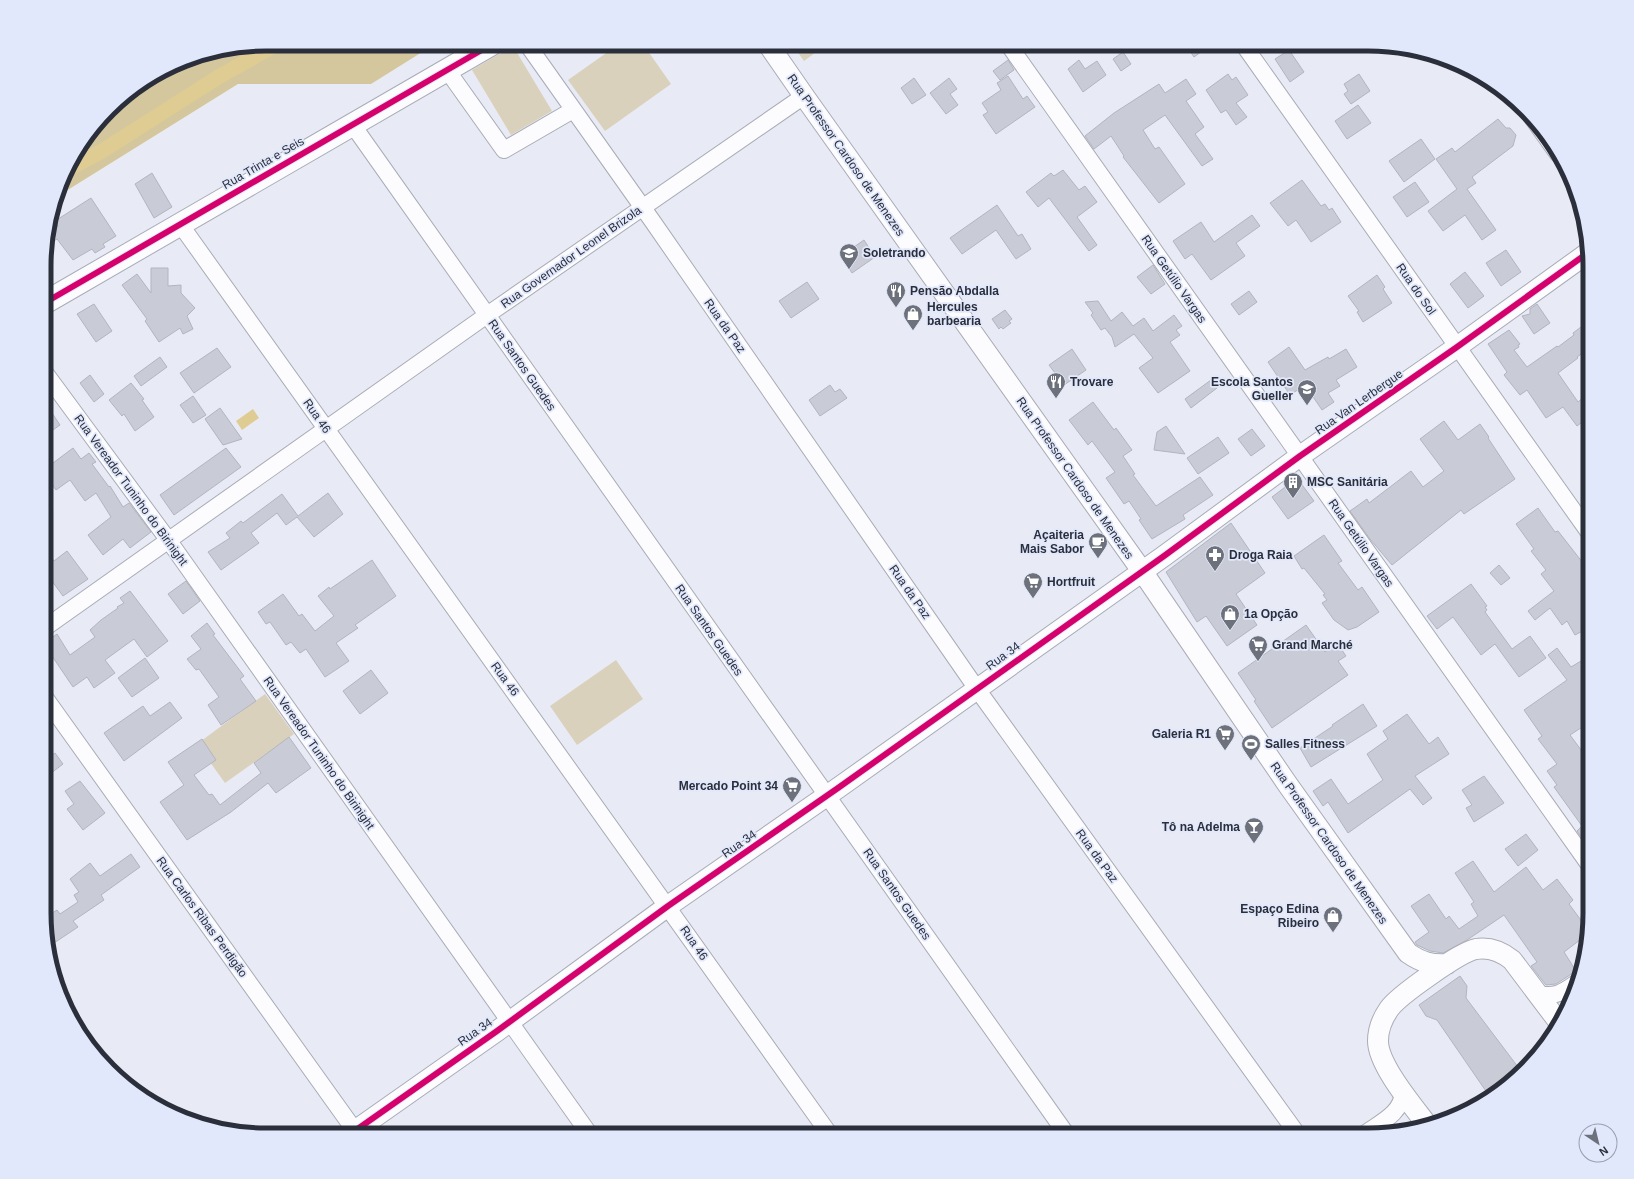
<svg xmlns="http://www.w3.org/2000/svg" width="1634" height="1179" font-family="Helvetica,sans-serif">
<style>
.green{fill:#d9d1bb}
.forest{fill:#d5c79d}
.water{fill:#dfcc93}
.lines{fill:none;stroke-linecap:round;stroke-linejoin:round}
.canal{stroke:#dfcc93;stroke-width:15}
.building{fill:#c9ccd6;stroke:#b2b5bf}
.minor-casing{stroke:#a9acb6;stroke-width:18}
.tertiary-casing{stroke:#a9acb6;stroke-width:22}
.primary-casing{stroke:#a9acb6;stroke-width:24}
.minor{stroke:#fcfcfe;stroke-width:16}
.tertiary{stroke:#fcfcfe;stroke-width:20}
.primary{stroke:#fcfcfe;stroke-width:22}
.cycleway-casing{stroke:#e2e8fb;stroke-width:8}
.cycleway{stroke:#d6006c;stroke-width:6}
.labels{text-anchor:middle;stroke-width:3.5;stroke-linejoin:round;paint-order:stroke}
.street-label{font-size:12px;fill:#2b2f3b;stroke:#e2e8fb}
.poi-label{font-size:12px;font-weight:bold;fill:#2b2f3b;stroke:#e2e8fb;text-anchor:start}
.rim{fill:none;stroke:#2b2f3b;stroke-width:5}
</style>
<rect width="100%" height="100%" fill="#e8ebf5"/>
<path class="green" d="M 619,44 L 643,44 L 671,84 L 605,131 L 568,80 Z
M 792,44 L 827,44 L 804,61 Z
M 513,46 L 552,111 L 511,135 L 472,70 Z
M 616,660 L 643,699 L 577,745 L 550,706 Z
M 265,694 L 294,734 L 225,783 L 197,744 Z"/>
<path class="forest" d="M 266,44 L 435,44 L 371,84 L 238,84 L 58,196 L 67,168 L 119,100 L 185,60 Z"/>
<path class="water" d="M 253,409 L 259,418 L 242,430 L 236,421 Z"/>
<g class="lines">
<path class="canal" d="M 66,170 L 102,151 L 220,76 L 277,44"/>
</g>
<path class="building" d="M 1185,44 L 1212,44 L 1194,57 Z
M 1289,50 L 1304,72 L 1290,82 L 1275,59 Z
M 1123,52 L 1131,64 L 1121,71 L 1113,59 Z
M 1008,60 L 1014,70 L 1000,80 L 993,71 Z
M 1079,60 L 1085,69 L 1097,61 L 1106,75 L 1083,92 L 1068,69 Z
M 1228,74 L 1232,80 L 1236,77 L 1248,95 L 1236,103 L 1247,117 L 1236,125 L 1226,110 L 1221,113 L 1206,90 Z
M 1359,74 L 1370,91 L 1351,104 L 1344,94 L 1348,91 L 1344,84 Z
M 1008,76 L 1023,99 L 1027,96 L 1035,107 L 996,134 L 983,115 L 988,112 L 982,103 L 1001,90 L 997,83 Z
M 914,78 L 926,95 L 912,104 L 901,88 Z
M 949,78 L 957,89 L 950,94 L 958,105 L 946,114 L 930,93 Z
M 1186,79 L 1196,94 L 1186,101 L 1204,127 L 1195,134 L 1213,159 L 1202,166 L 1165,115 L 1143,130 L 1155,149 L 1159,147 L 1185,184 L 1159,203 L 1123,157 L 1124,156 L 1111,136 L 1094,149 L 1085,136 L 1114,113 L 1159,84 L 1165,93 Z
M 1358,105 L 1371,123 L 1347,139 L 1335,121 Z
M 1498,119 L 1506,128 L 1510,128 L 1516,135 L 1513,146 L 1472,177 L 1476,183 L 1467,189 L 1496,230 L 1482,240 L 1465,215 L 1443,231 L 1428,211 L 1457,189 L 1436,159 L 1452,148 L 1455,152 Z
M 1421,139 L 1435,159 L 1404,182 L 1389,161 Z
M 1063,170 L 1079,190 L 1085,186 L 1097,202 L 1077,217 L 1097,245 L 1089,251 L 1049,198 L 1038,207 L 1026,192 L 1051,173 L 1054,176 Z
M 152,173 L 172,207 L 154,218 L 135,184 Z
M 1302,180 L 1321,206 L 1325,204 L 1329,210 L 1332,208 L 1341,222 L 1311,242 L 1296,220 L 1288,226 L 1270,203 Z
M 1415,182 L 1429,202 L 1407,217 L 1393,197 Z
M 91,198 L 116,236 L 103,244 L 105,247 L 95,253 L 92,249 L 73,260 L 57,239 L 46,246 L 48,232 L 58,226 L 55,221 Z
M 997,205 L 1018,236 L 1022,234 L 1031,249 L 1016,259 L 996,230 L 962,254 L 950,238 Z
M 1252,215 L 1260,226 L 1236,243 L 1245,256 L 1211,280 L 1192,254 L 1185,259 L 1173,241 L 1201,222 L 1214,242 Z
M 864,240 L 875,257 L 852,273 L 841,256 Z
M 1506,250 L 1521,272 L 1501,286 L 1486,263 Z
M 1153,265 L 1165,284 L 1151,294 L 1137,277 Z
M 151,268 L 168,268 L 168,286 L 181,285 L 181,293 L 195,308 L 187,316 L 193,329 L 183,334 L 180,328 L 159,342 L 145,321 L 147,319 L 122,285 L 137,274 L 151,293 Z
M 1465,272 L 1484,296 L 1468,308 L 1450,284 Z
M 1377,275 L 1385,287 L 1383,289 L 1392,303 L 1363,322 L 1357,312 L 1359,311 L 1348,296 Z
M 807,282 L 819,299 L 791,318 L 779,301 Z
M 1249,291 L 1257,302 L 1239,315 L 1231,304 Z
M 1098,301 L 1111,321 L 1122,312 L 1133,326 L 1144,318 L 1153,331 L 1174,315 L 1182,326 L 1176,330 L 1180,335 L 1170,342 L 1190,371 L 1158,393 L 1139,368 L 1153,358 L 1134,334 L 1115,347 L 1112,337 L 1105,328 L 1101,330 L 1091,315 L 1093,313 L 1085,302 Z
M 94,304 L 112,331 L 96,342 L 77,314 Z
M 1537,304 L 1550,323 L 1534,334 L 1522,316 L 1530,314 L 1530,309 Z
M 1005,310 L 1012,319 L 1009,321 L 1011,323 L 1003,329 L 1001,327 L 999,329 L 992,319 Z
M 1581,327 L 1590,337 L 1590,348 L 1577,357 L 1578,358 L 1558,373 L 1578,402 L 1584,397 L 1590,405 L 1590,416 L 1577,426 L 1563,407 L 1546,418 L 1527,390 L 1520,395 L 1504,375 L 1507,372 L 1488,344 L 1509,330 L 1520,344 L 1518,345 L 1519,347 L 1514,350 L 1527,367 L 1557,346 L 1558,347 L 1574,335 L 1573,333 Z
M 1289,347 L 1305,370 L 1328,357 L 1329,359 L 1346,349 L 1357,367 L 1336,380 L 1340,386 L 1328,393 L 1334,402 L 1322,410 L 1305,385 L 1290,395 L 1268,362 Z
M 217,348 L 231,367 L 194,393 L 180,373 Z
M 1072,349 L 1086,370 L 1064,385 L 1049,365 Z
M 160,357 L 167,367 L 141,386 L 134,376 Z
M 90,375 L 104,394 L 94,402 L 80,383 Z
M 1211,380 L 1217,388 L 1191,408 L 1185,399 Z
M 131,383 L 144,399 L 142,400 L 154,417 L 135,431 L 124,414 L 122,416 L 109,400 Z
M 830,385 L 835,392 L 840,389 L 847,398 L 820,416 L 809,400 Z
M 193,396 L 206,415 L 193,423 L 180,405 Z
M 1093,402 L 1114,430 L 1116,428 L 1132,450 L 1123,456 L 1135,474 L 1133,475 L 1156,506 L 1200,477 L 1213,495 L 1183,515 L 1185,519 L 1152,539 L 1139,520 L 1141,519 L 1129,501 L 1124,504 L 1106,478 L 1115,472 L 1092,441 L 1088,445 L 1069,420 Z
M 46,404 L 60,425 L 46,435 Z
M 220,408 L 242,439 L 223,445 L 205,419 Z
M 1444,421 L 1458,440 L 1480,424 L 1489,437 L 1488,438 L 1515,479 L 1464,514 L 1461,510 L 1392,565 L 1370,539 L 1350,511 L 1367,499 L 1369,503 L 1411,471 L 1423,487 L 1444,471 L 1420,439 Z
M 1166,426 L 1185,454 L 1154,450 L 1157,432 Z
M 1252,429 L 1265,446 L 1251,456 L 1238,439 Z
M 1218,437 L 1229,453 L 1198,474 L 1187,458 Z
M 73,448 L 81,459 L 89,453 L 96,462 L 92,464 L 109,487 L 110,486 L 123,507 L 129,503 L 151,532 L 130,548 L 123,539 L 103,555 L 88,535 L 111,517 L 96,493 L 85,501 L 70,480 L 56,490 L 46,476 L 46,453 L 53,463 Z
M 226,448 L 241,467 L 174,515 L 160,495 Z
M 1297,478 L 1314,501 L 1288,519 L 1272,497 Z
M 328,493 L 343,514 L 314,537 L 297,517 L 286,525 L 277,513 L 251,533 L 259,543 L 221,570 L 208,552 L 230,538 L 226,533 L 241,521 L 243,523 L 282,494 L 298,516 Z
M 1538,508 L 1555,532 L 1558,531 L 1590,572 L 1590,574 L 1581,580 L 1590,593 L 1590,627 L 1575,635 L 1567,621 L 1562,625 L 1550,608 L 1535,620 L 1528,611 L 1554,591 L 1541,574 L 1546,570 L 1531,551 L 1534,549 L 1516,524 Z
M 1231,523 L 1265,573 L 1236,594 L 1257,625 L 1227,646 L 1206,616 L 1197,622 L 1166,572 Z
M 1324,535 L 1342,561 L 1338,563 L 1358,590 L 1362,587 L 1379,612 L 1357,627 L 1348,630 L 1334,620 L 1322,603 L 1327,600 L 1323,595 L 1325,594 L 1304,568 L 1302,569 L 1294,556 Z
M 46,550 L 54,561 L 67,551 L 88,579 L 63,596 L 46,573 Z
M 372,560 L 396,596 L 355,625 L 358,628 L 336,643 L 349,661 L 325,677 L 306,649 L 300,653 L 291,642 L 286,645 L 270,622 L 266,624 L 258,612 L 283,594 L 299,616 L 302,614 L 315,631 L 334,616 L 318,596 L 329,587 L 330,589 Z
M 1499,565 L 1510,578 L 1501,585 L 1490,573 Z
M 186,581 L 200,601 L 183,614 L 168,594 Z
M 1471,584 L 1487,606 L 1485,607 L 1487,610 L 1485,612 L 1512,649 L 1530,636 L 1546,658 L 1519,677 L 1495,644 L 1481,655 L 1453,617 L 1437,629 L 1427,616 Z
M 130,591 L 168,641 L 147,657 L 134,639 L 105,660 L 115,673 L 94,688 L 87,677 L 73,687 L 52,656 L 46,660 L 46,642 L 57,634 L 70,655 L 95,637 L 90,630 L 101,620 L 118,608 L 117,607 L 124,603 L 120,598 Z
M 207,623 L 215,634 L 213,635 L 244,676 L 240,679 L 256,701 L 221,725 L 208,705 L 219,697 L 199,669 L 196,670 L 187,659 L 201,649 L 191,636 Z
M 1306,625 L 1325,652 L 1337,643 L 1346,656 L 1338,661 L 1348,675 L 1272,728 L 1254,701 L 1256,700 L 1238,673 Z
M 1557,648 L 1571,667 L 1581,661 L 1590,673 L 1590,722 L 1570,735 L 1590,762 L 1590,849 L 1577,831 L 1582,826 L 1554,787 L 1557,785 L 1547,771 L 1557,764 L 1538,739 L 1542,736 L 1524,710 L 1567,680 L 1548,655 Z
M 145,658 L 159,678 L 132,697 L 118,678 Z
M 371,670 L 388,693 L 360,714 L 343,691 Z
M 170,702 L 182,718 L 124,761 L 104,733 L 143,706 L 150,716 Z
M 1363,704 L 1377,726 L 1311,767 L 1300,748 L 1333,726 L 1332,725 Z
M 1407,714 L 1429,744 L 1438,737 L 1449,754 L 1415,776 L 1432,798 L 1423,805 L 1410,789 L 1348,833 L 1328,802 L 1323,806 L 1313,791 L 1331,779 L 1348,804 L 1383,780 L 1367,754 L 1388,739 L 1383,731 Z
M 289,737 L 311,768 L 276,793 L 268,783 L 231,812 L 187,840 L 160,802 L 184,785 L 168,762 L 202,739 L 216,760 L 194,775 L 209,795 L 212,794 L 220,805 L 261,773 L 254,763 Z
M 55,753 L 63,764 L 46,777 L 46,760 Z
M 1484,776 L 1504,803 L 1474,822 L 1466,808 L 1472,805 L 1462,790 Z
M 80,781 L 105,813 L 83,830 L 67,809 L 74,804 L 65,791 Z
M 1526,834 L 1538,850 L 1518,866 L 1505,849 Z
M 131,854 L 140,867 L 101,895 L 104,900 L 73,921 L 78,927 L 54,943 L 46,932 L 46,929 L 51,925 L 46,917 L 57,910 L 60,914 L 78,902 L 74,895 L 79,892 L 70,879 L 90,863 L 100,876 Z
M 1473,861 L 1494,892 L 1526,867 L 1543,890 L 1557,879 L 1573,900 L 1569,904 L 1589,931 L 1588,934 L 1564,952 L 1576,971 L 1556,984 L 1546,985 L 1531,966 L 1537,962 L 1504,915 L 1467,940 L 1443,953 L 1430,951 L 1417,945 L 1415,942 L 1429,932 L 1411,906 L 1429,894 L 1446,919 L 1449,916 L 1459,929 L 1478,916 L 1471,904 L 1474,902 L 1455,873 Z
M 1460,976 L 1467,986 L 1466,998 L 1521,1071 L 1503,1089 L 1490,1097 L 1437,1020 L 1426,1016 L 1419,1005 Z"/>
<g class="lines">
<defs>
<path id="minor" d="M 527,44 L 653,222 L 977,689 L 1298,1135
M 1008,44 L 1590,866
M 1243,44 L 1590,534
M 447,70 L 504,150 L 573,110
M 1531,116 L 1558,154
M 352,124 L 1067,1135
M 180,224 L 830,1135
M 46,374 L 169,541 L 590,1135
M 46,627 L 487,315 L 804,96
M 46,699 L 358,1135
M 1539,994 C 1557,998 1564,991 1579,981
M 1363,1135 C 1379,1123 1402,1114 1403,1092"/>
<path id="tertiary" d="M 768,44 L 804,96 L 1142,571 L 1288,785 L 1408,953 C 1421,962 1431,965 1447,964
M 1428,1126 C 1413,1106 1378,1065 1378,1041 C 1378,1029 1382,1019 1389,1009 C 1398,996 1460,952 1476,949 C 1489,947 1502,952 1512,960 L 1558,1021
M 349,1135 L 497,1031 L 668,906 L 838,788 L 1164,556 L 1300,456 L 1457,347 L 1589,252"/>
<path id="primary" d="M 46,302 L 492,44"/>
</defs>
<use href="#minor" class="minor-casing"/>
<use href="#tertiary" class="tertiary-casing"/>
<use href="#primary" class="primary-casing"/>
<use href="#minor" class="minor"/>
<use href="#tertiary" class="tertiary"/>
<use href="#primary" class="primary"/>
<defs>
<path id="cycleway" d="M 46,302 L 492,44
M 349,1135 L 497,1031 L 668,906 L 838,788 L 1164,556 L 1300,456 L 1457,347 L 1589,252"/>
</defs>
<use href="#cycleway" class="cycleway-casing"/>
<use href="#cycleway" class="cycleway"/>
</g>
<defs>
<symbol id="school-pin" viewBox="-11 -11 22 30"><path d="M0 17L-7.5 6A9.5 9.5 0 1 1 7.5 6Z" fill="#6d717c" stroke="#e2e8fb"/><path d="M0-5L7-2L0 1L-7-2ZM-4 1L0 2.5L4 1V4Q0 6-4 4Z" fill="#fff"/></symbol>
<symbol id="restaurant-pin" viewBox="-11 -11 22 30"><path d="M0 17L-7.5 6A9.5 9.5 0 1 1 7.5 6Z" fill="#6d717c" stroke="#e2e8fb"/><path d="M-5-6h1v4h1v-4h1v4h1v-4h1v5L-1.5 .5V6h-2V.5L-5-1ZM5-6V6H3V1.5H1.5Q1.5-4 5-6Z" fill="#fff"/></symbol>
<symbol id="shop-pin" viewBox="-11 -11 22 30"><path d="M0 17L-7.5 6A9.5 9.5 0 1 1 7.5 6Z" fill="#6d717c" stroke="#e2e8fb"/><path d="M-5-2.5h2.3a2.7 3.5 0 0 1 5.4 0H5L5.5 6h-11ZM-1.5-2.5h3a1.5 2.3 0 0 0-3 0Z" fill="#fff"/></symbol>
<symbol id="building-pin" viewBox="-11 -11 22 30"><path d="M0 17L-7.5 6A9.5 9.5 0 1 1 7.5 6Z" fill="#6d717c" stroke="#e2e8fb"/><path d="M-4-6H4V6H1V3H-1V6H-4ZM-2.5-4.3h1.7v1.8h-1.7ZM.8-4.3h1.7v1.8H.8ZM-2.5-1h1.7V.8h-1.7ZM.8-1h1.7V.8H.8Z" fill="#fff"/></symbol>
<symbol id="cafe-pin" viewBox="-11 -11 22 30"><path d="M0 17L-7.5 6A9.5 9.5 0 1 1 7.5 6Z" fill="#6d717c" stroke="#e2e8fb"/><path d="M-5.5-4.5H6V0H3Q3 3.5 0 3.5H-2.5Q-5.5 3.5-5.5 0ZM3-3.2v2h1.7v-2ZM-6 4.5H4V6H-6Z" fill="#fff"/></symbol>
<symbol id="pharmacy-pin" viewBox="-11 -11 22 30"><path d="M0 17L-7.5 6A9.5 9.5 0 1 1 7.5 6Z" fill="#6d717c" stroke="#e2e8fb"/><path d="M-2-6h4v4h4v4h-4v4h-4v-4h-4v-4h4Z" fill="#fff"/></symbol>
<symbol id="supermarket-pin" viewBox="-11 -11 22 30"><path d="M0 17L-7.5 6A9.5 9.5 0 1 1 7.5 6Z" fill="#6d717c" stroke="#e2e8fb"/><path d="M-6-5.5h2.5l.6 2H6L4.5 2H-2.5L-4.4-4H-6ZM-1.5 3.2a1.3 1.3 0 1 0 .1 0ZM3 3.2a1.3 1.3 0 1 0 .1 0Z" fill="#fff"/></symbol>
<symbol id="stadium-pin" viewBox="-11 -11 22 30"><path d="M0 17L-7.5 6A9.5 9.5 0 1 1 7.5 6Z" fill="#6d717c" stroke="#e2e8fb"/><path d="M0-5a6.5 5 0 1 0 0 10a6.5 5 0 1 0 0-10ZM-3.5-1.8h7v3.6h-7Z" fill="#fff"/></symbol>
<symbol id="bar-pin" viewBox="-11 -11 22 30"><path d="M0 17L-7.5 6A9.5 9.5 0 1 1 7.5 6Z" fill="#6d717c" stroke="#e2e8fb"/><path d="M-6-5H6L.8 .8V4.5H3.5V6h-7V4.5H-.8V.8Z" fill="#fff"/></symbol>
</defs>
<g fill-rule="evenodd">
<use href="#school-pin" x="838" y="242" width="22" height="30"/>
<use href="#restaurant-pin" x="885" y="280" width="22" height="30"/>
<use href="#shop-pin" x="902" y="303" width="22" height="30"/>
<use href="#restaurant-pin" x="1045" y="371" width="22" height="30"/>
<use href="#school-pin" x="1296" y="378" width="22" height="30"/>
<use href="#building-pin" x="1282" y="471" width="22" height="30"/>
<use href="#cafe-pin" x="1087" y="531" width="22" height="30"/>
<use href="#pharmacy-pin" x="1204" y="544" width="22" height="30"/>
<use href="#supermarket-pin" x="1022" y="571" width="22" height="30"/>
<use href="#shop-pin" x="1219" y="603" width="22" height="30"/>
<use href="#supermarket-pin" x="1247" y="634" width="22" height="30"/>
<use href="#supermarket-pin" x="1214" y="723" width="22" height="30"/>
<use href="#stadium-pin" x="1240" y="733" width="22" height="30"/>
<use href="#supermarket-pin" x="781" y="775" width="22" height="30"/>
<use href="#bar-pin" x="1243" y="816" width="22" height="30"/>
<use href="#shop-pin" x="1322" y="905" width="22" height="30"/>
</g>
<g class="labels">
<g class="street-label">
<text transform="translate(846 155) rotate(55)" y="4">Rua Professor Cardoso de Menezes</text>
<text transform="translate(263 163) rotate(-30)" y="4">Rua Trinta e Seis</text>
<text transform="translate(571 257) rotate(-35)" y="4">Rua Governador Leonel Brizola</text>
<text transform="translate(1174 279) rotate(55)" y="4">Rua Getúlio Vargas</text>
<text transform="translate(1416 289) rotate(55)" y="4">Rua do Sol</text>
<text transform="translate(725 326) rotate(55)" y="4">Rua da Paz</text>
<text transform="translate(522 365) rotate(55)" y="4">Rua Santos Guedes</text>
<text transform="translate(1359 402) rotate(-35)" y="4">Rua Van Lerbergue</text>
<text transform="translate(317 416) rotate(55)" y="4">Rua 46</text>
<text transform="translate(1075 478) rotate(55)" y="4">Rua Professor Cardoso de Menezes</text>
<text transform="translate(131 490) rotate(54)" y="4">Rua Vereador Tuninho do Birinight</text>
<text transform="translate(1361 543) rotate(55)" y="4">Rua Getúlio Vargas</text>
<text transform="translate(910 592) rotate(55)" y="4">Rua da Paz</text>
<text transform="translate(709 630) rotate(55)" y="4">Rua Santos Guedes</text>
<text transform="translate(1003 656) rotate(-36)" y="4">Rua 34</text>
<text transform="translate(505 679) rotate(54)" y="4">Rua 46</text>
<text transform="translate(319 753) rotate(55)" y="4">Rua Vereador Tuninho do Birinight</text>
<text transform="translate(1329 843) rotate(55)" y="4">Rua Professor Cardoso de Menezes</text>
<text transform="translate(739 844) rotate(-35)" y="4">Rua 34</text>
<text transform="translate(1097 856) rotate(54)" y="4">Rua da Paz</text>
<text transform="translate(897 894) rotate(55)" y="4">Rua Santos Guedes</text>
<text transform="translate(202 917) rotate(54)" y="4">Rua Carlos Ribas Perdigão</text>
<text transform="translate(694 943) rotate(55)" y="4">Rua 46</text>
<text transform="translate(475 1032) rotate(-35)" y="4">Rua 34</text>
</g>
<g class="poi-label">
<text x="863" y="257">Soletrando</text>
<text x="910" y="295">Pensão Abdalla</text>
<text x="927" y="311">Hercules<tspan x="927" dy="14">barbearia</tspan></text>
<text x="1070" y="386">Trovare</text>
<text x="1293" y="386" text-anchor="end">Escola Santos<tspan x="1293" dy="14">Gueller</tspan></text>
<text x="1307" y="486">MSC Sanitária</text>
<text x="1084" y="539" text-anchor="end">Açaiteria<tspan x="1084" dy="14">Mais Sabor</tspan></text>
<text x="1229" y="559">Droga Raia</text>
<text x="1047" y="586">Hortfruit</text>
<text x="1244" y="618">1a Opção</text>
<text x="1272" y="649">Grand Marché</text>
<text x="1211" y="738" text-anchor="end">Galeria R1</text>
<text x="1265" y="748">Salles Fitness</text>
<text x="778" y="790" text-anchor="end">Mercado Point 34</text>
<text x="1240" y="831" text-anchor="end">Tô na Adelma</text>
<text x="1319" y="913" text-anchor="end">Espaço Edina<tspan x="1319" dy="14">Ribeiro</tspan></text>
</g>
</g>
<path d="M0 0H1634V1179H0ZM266 51H1368A215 215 0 0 1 1583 266V913A215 215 0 0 1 1368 1128H266A215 215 0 0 1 51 913V266A215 215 0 0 1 266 51Z" fill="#e2e8fb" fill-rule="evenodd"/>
<path class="rim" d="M266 51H1368A215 215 0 0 1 1583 266V913A215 215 0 0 1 1368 1128H266A215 215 0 0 1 51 913V266A215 215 0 0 1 266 51Z"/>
<g transform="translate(1598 1143) rotate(145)"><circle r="19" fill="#e2e8fb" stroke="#999eae"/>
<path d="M0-3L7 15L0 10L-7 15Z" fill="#6d717c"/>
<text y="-6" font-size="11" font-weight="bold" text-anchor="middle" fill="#2b2f3b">N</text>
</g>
</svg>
